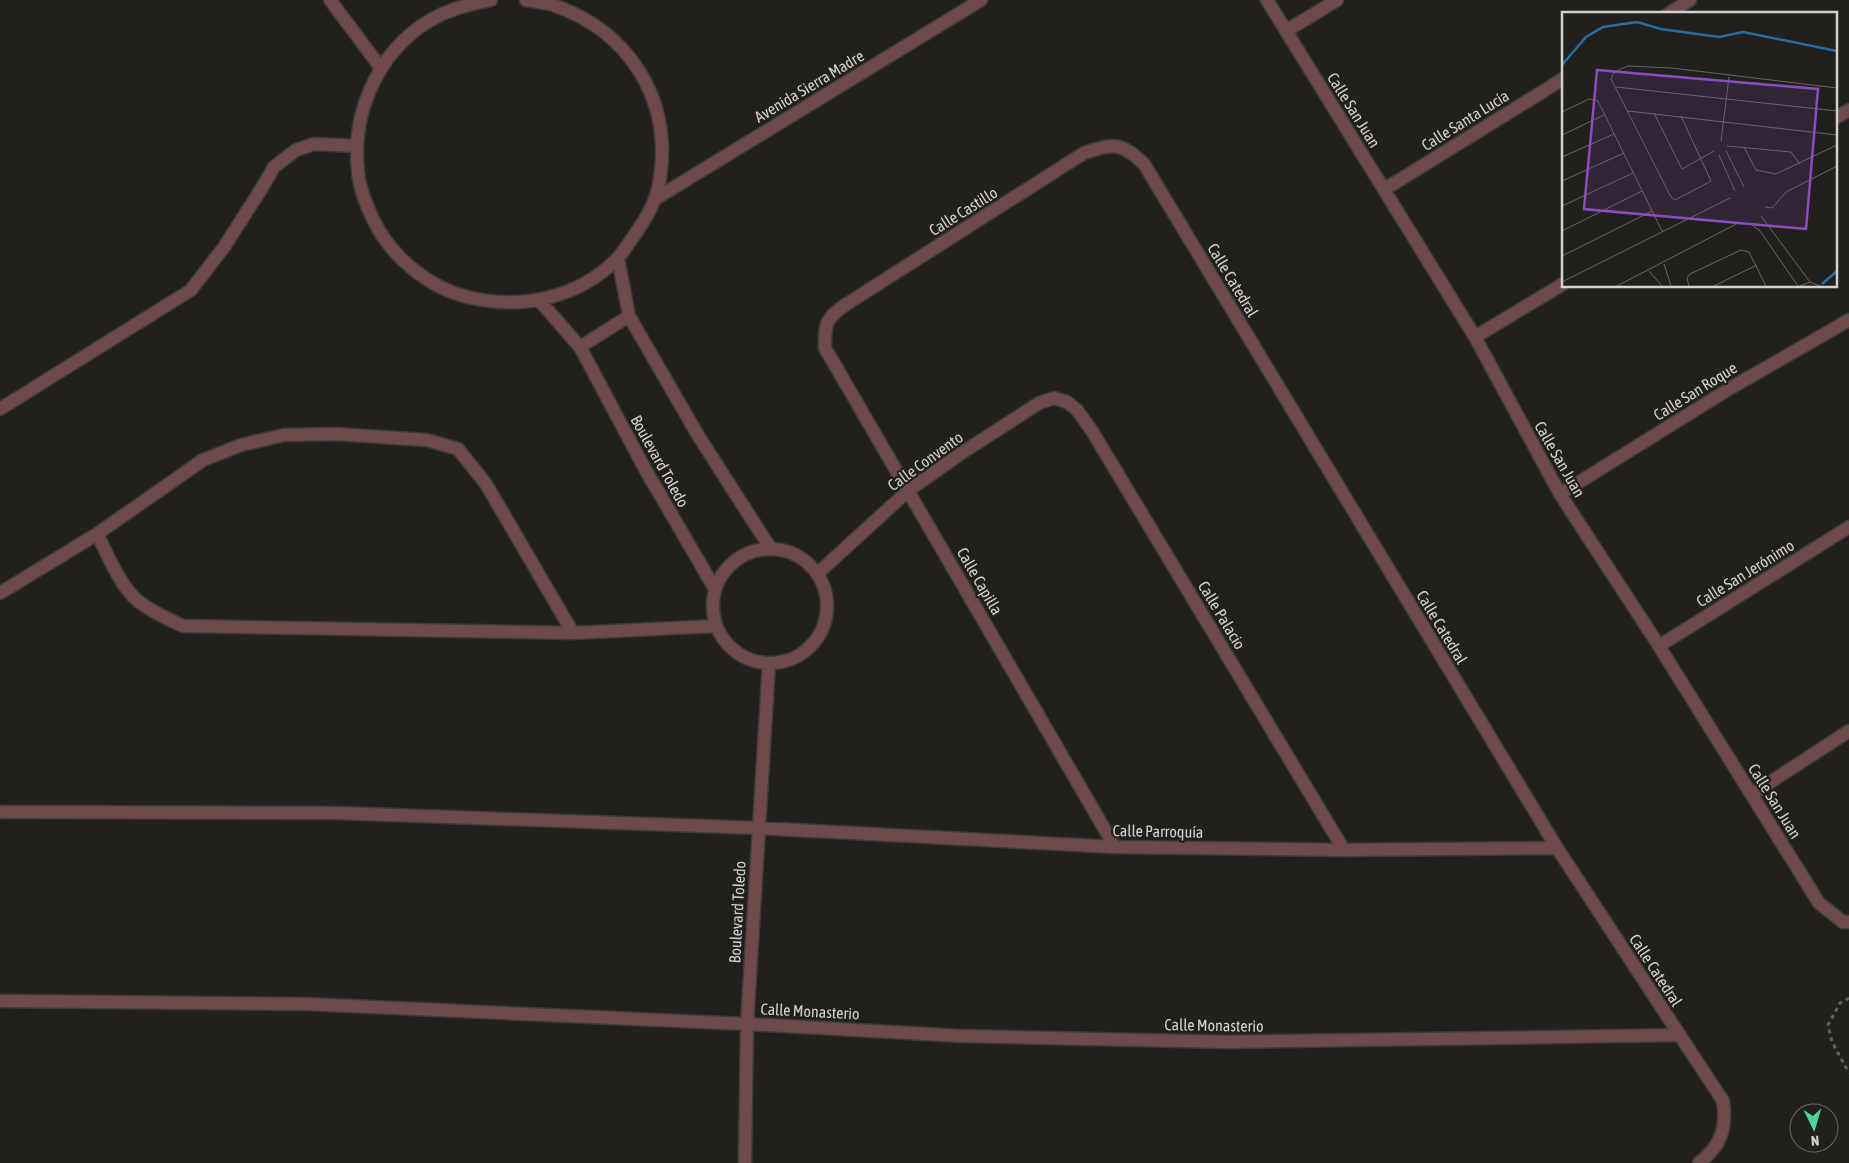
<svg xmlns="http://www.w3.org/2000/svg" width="1849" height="1163" font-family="'Asap Condensed',sans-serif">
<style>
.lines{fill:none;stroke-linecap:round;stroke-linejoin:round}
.minor-casing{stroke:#3d3c3a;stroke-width:15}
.path{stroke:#61605d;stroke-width:3;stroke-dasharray:4 4;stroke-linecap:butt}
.minor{stroke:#6e4a4c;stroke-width:12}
.labels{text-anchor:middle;stroke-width:4.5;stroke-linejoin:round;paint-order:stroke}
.street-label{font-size:16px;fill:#d3d2d0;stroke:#21201d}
.inset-river{fill:none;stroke:#276ea3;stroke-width:2.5}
.inset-road{fill:none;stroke:#686765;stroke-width:1}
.view{fill:#8d4dc2;fill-opacity:0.15;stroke:#8d4dc2;stroke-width:2.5}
.inset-edge{fill:none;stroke:#d3d2d0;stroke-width:2.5}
</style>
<rect width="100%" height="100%" fill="#21201d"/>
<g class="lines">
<defs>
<path id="minor" d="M 330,0 L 381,68
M 491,0 C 474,3 458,7 442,14 C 383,42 351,107 358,171 C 359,188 366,204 373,219 C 390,256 428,287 467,297 C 520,310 577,299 617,259 C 623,253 628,244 633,237 C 646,219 657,201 660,178 C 672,99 629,31 553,5 C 545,2 535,2 526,0
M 1267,0 L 1475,337 L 1560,494 L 1659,646 L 1819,903 L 1843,922 L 1849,922
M 1668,14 L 1690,0
M 1286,31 L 1337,0
M 1835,118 L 1849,110
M 1385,189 L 1563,79
M 655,199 L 981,0
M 618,258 L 629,316 L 699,437 L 771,549
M 539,300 L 580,347 L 645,469 L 715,589
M 1475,337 L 1563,284
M 580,347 L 629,316
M 0,409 L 191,290 L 224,247 L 260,191 L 274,167 L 296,150 L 314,144 L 356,146
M 1560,494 L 1729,389 L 1849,320
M 97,534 C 108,555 120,586 138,601 C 152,612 168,619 183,626 L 573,633 L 716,626
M713 606a57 57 0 1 1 114 0a57 57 0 1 1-114 0Z
M 817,574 L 909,490 L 960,454 L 1039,403 L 1054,398 L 1067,402 L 1077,410 L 1092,431 L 1344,850
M 0,593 L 97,534 L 203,460 L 241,445 L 284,435 L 336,434 L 427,440 L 458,449 L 486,484 L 573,633
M 1659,646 L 1849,527
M 1752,794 L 1849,731
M 0,812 L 338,813 L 758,828 L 1115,847 L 1344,850 L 1557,848
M 1115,847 L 825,348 C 825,324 825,319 845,305 L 1084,153 C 1114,143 1121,142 1144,164 L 1557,848 L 1723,1101 C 1727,1128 1721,1146 1699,1163
M 0,1001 L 307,1004 L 747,1024 L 962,1036 L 1228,1042 L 1680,1035
M 745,1163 L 747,1024 L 769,663"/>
</defs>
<use href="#minor" class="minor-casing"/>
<path class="path" d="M 1849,998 L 1840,1003 L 1828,1025 L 1832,1042 L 1849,1073"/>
<use href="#minor" class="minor"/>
</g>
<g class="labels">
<g class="street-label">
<text transform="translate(809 86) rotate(-31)" y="6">Avenida Sierra Madre</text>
<text transform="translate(1354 110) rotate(58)" y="6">Calle San Juan</text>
<text transform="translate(1465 120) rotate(-32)" y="6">Calle Santa Lucía</text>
<text transform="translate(963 211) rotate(-32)" y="6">Calle Castillo</text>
<text transform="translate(1233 280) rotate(59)" y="6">Calle Catedral</text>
<text transform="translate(1695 391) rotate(-32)" y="6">Calle San Roque</text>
<text transform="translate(1560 459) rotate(60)" y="6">Calle San Juan</text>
<text transform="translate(660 461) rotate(61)" y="6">Boulevard Toledo</text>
<text transform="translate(925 461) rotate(-36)" y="6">Calle Convento</text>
<text transform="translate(1745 573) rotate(-32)" y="6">Calle San Jerónimo</text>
<text transform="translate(980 581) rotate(60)" y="6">Calle Capilla</text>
<text transform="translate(1222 615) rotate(59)" y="6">Calle Palacio</text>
<text transform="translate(1442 627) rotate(59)" y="6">Calle Catedral</text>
<text transform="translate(1775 801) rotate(58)" y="6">Calle San Juan</text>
<text transform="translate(1158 831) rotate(1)" y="6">Calle Parroquía</text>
<text transform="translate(737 912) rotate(-87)" y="6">Boulevard Toledo</text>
<text transform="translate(1656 970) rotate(57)" y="6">Calle Catedral</text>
<text transform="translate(810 1011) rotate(3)" y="6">Calle Monasterio</text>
<text transform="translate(1214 1025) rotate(1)" y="6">Calle Monasterio</text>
</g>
</g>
<g transform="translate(1562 12)">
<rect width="275" height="275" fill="#21201d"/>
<path class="inset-river" d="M 0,53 L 24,25 L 41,15 L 75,10 L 99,17 L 157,25 L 181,20 L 275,39M 260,272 L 275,259"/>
<path class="inset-road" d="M 54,75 L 275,99M 66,99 L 275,123M 0,100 L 27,87 L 36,89 L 100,219M 92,101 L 120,157 L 152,139M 119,104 L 149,169 L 113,188 L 109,185 L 49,67 L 52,60 L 66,54 L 110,56 L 275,76M 0,123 L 42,103M 159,129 L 167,65M 165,134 L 229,140 L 238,152M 182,135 L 194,158 L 214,162 L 275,133M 164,139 L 182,175M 157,143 L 173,179M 0,145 L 52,122M 0,169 L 62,141M 0,194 L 71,161M 203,195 L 210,196 L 224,180 L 275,154M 199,204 L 248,270M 188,211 L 198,219 L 236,274M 0,219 L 80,179M 0,244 L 90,199M 102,252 L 109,274M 87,259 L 100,274M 0,270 L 168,186M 55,274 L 178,210M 127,274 L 125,266 L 128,262 L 179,238 L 187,240 L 204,274M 152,274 L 195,253M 238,274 L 248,270 L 258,274"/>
<path class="view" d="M 35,58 L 256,77 L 244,217 L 22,197 Z"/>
<rect width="275" height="275" class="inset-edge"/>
</g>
<g transform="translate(1814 1128) rotate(175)"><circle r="24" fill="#21201d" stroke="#686765"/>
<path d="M0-4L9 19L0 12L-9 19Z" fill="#52d397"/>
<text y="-8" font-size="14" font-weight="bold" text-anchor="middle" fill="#d3d2d0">N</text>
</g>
</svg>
